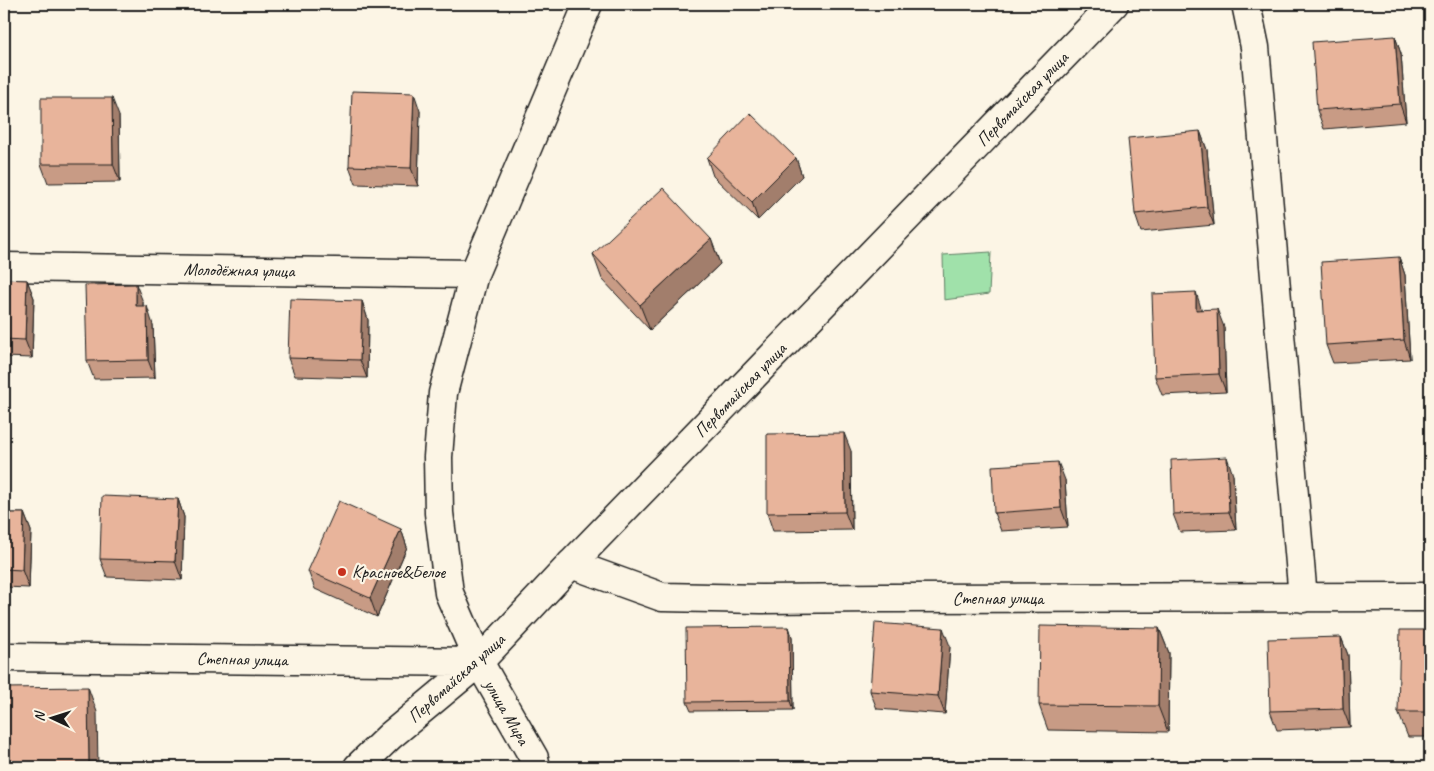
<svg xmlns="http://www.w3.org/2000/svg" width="1434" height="771" font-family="Caveat,sans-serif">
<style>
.green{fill:#a0e1aa;stroke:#5e7e63}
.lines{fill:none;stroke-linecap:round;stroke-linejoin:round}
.street-casing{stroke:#1c1c1c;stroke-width:31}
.secondary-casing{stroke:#1c1c1c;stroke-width:31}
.street{stroke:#fcf5e5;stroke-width:28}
.secondary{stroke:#fcf5e5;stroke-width:28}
.wall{fill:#c89b85;stroke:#1c1c1c}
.shaded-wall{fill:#a27e6c;stroke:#1c1c1c}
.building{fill:#e8b49b;stroke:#1c1c1c}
.poi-dot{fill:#c8321e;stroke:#fcf5e5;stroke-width:2}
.labels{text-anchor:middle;stroke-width:4.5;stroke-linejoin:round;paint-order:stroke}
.street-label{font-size:18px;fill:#1c1c1c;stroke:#fcf5e5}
.poi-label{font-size:18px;fill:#1c1c1c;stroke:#fcf5e5;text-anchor:start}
</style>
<rect width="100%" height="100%" fill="#fcf5e5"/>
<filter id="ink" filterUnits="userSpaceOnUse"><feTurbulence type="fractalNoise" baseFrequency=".02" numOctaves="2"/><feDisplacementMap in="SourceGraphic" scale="10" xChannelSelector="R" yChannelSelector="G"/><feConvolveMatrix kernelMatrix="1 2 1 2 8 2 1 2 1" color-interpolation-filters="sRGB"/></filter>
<g filter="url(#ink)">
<path class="green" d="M 991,252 L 989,294 L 944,300 L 943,255 Z"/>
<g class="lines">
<defs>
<path id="street" d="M 1246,4 L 1255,47 L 1303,598
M 4,267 L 474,274
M 571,564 L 662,597 L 761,599 L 880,598 L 1430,597
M 4,657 L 479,662
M 358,767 L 390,736 L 479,662
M 536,767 L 534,758 L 479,662 L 449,593 L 439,513 L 438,457 L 443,393 L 474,274 L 588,4"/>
<path id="secondary" d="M 479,662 L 571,564 L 1114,4"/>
</defs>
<use href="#street" class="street-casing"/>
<use href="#secondary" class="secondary-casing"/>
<use href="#street" class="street"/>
<use href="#secondary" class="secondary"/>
</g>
<path class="wall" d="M 1395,36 L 1401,54 L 1406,122 L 1324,129 L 1317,110 Z
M 420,111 L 418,186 L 356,184 L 349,166 Z
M 119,116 L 120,182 L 48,183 L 41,164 Z
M 1200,131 L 1207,150 L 1214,225 L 1141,232 L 1135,214 Z
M 707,158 L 796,158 L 802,176 L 758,220 L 713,176 Z
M 711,239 L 720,264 L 650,330 L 602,279 L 593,254 Z
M 1399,257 L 1405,275 L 1410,359 L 1333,363 L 1326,345 Z
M 4,279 L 27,280 L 34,298 L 32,358 L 4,357 Z
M 362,301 L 368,320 L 367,378 L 295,376 L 288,358 Z
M 143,302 L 143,306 L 153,325 L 155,378 L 94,379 L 87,361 Z
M 1202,310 L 1224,327 L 1226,392 L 1162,395 L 1155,377 Z
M 851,451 L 852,530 L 773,531 L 767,513 Z
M 1233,475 L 1236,530 L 1180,532 L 1173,514 Z
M 1065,480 L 1068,527 L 1001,531 L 994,513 Z
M 178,499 L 184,517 L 182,580 L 107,577 L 100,559 Z
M 4,513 L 24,513 L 31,531 L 29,588 L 4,587 Z
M 401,529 L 407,547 L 377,617 L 315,589 L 308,571 Z
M 789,627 L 792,637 L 793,710 L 691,711 L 687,702 Z
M 1159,628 L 1169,653 L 1168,732 L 1048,730 L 1039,705 Z
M 1430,630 L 1430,737 L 1408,737 L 1398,712 Z
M 1341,637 L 1348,655 L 1350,727 L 1277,730 L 1270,711 Z
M 950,646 L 945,714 L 877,709 L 870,691 Z"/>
<path class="shaded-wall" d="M 1395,36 L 1401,54 L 1406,122 L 1400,104 Z
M 414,93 L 420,111 L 418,186 L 411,168 Z
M 112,98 L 119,116 L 120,182 L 113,164 Z
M 1200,131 L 1207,150 L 1214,225 L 1207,207 Z
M 796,158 L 802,176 L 758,220 L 752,202 Z
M 711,239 L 720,264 L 650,330 L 640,305 Z
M 1399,257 L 1405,275 L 1410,359 L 1404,340 Z
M 27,280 L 34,298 L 32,358 L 25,340 Z
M 136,284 L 143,302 L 143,325 L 136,306 Z
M 1196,292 L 1202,311 L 1196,310 Z
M 362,301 L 368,320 L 367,378 L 360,360 Z
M 147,306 L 153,325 L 155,378 L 148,360 Z
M 1217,309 L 1224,327 L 1226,392 L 1219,374 Z
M 844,433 L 851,451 L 852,530 L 845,512 Z
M 1227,457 L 1233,475 L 1236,530 L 1229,512 Z
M 1058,462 L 1065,480 L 1068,527 L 1061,508 Z
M 178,499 L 184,517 L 182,580 L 175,561 Z
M 24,513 L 31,531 L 29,588 L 22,570 Z
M 401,529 L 407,547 L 377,617 L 370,598 Z
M 789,627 L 792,637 L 793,710 L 790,701 Z
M 943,628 L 950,646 L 945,714 L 938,696 Z
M 1159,628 L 1169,653 L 1168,732 L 1158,706 Z
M 1341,637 L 1348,655 L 1350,727 L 1343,709 Z
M 88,687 L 97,712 L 98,767 L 89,767 Z"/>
<path class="building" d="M 1395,36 L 1400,104 L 1317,110 L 1312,42 Z
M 352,91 L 414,93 L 411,168 L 349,166 Z
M 41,98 L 112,98 L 113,164 L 41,164 Z
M 750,113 L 796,158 L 752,202 L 707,158 Z
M 1200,131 L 1207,207 L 1135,214 L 1128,138 Z
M 663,188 L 711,239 L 640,305 L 593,254 Z
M 1399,257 L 1404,340 L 1326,345 L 1321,262 Z
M 4,279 L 27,280 L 25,340 L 4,339 Z
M 136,284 L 136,306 L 147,306 L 148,360 L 87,361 L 85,285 Z
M 1196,292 L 1196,310 L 1217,309 L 1219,374 L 1155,377 L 1152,294 Z
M 290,299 L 362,301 L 360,360 L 288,358 Z
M 844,433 L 845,512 L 767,513 L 767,434 Z
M 1227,457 L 1229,512 L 1173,514 L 1171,460 Z
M 1058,462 L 1061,508 L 994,513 L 992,466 Z
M 102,496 L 178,499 L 175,561 L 100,559 Z
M 339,501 L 401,529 L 370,598 L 308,571 Z
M 4,513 L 24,513 L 22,570 L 4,569 Z
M 875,623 L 943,628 L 938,696 L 870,691 Z
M 1040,626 L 1159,628 L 1158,706 L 1039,705 Z
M 789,627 L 790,701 L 687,702 L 686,628 Z
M 1400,630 L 1430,630 L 1430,712 L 1398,712 Z
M 1341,637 L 1343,709 L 1270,711 L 1268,639 Z
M 88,687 L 89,767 L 4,767 L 4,688 Z"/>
</g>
<circle class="poi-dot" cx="342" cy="572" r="5"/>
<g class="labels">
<g class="street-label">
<text transform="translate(1022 99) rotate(-46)" y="6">Первомайская улица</text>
<text transform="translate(239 270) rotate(1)" y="6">Молодёжная улица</text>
<text transform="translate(740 390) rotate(-46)" y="6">Первомайская улица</text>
<text x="998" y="604">Степная улица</text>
<text transform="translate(242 659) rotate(1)" y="6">Степная улица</text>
<text transform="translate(456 678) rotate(-42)" y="6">Первомайская улица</text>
<text transform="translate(507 712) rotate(60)" y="6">улица Мира</text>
</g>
<g class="poi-label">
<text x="352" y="578">Красное&amp;Белое</text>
</g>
</g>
<rect width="1434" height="771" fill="none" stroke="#fcf5e5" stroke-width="20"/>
<rect x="10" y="10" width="1414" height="751" fill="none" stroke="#1c1c1c" stroke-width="2" filter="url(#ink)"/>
<g transform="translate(52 718) rotate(274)" stroke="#fcf5e5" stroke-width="4" paint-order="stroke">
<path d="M0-4L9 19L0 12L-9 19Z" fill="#1c1c1c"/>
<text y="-8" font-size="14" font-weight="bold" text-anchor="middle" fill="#1c1c1c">N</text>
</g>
</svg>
